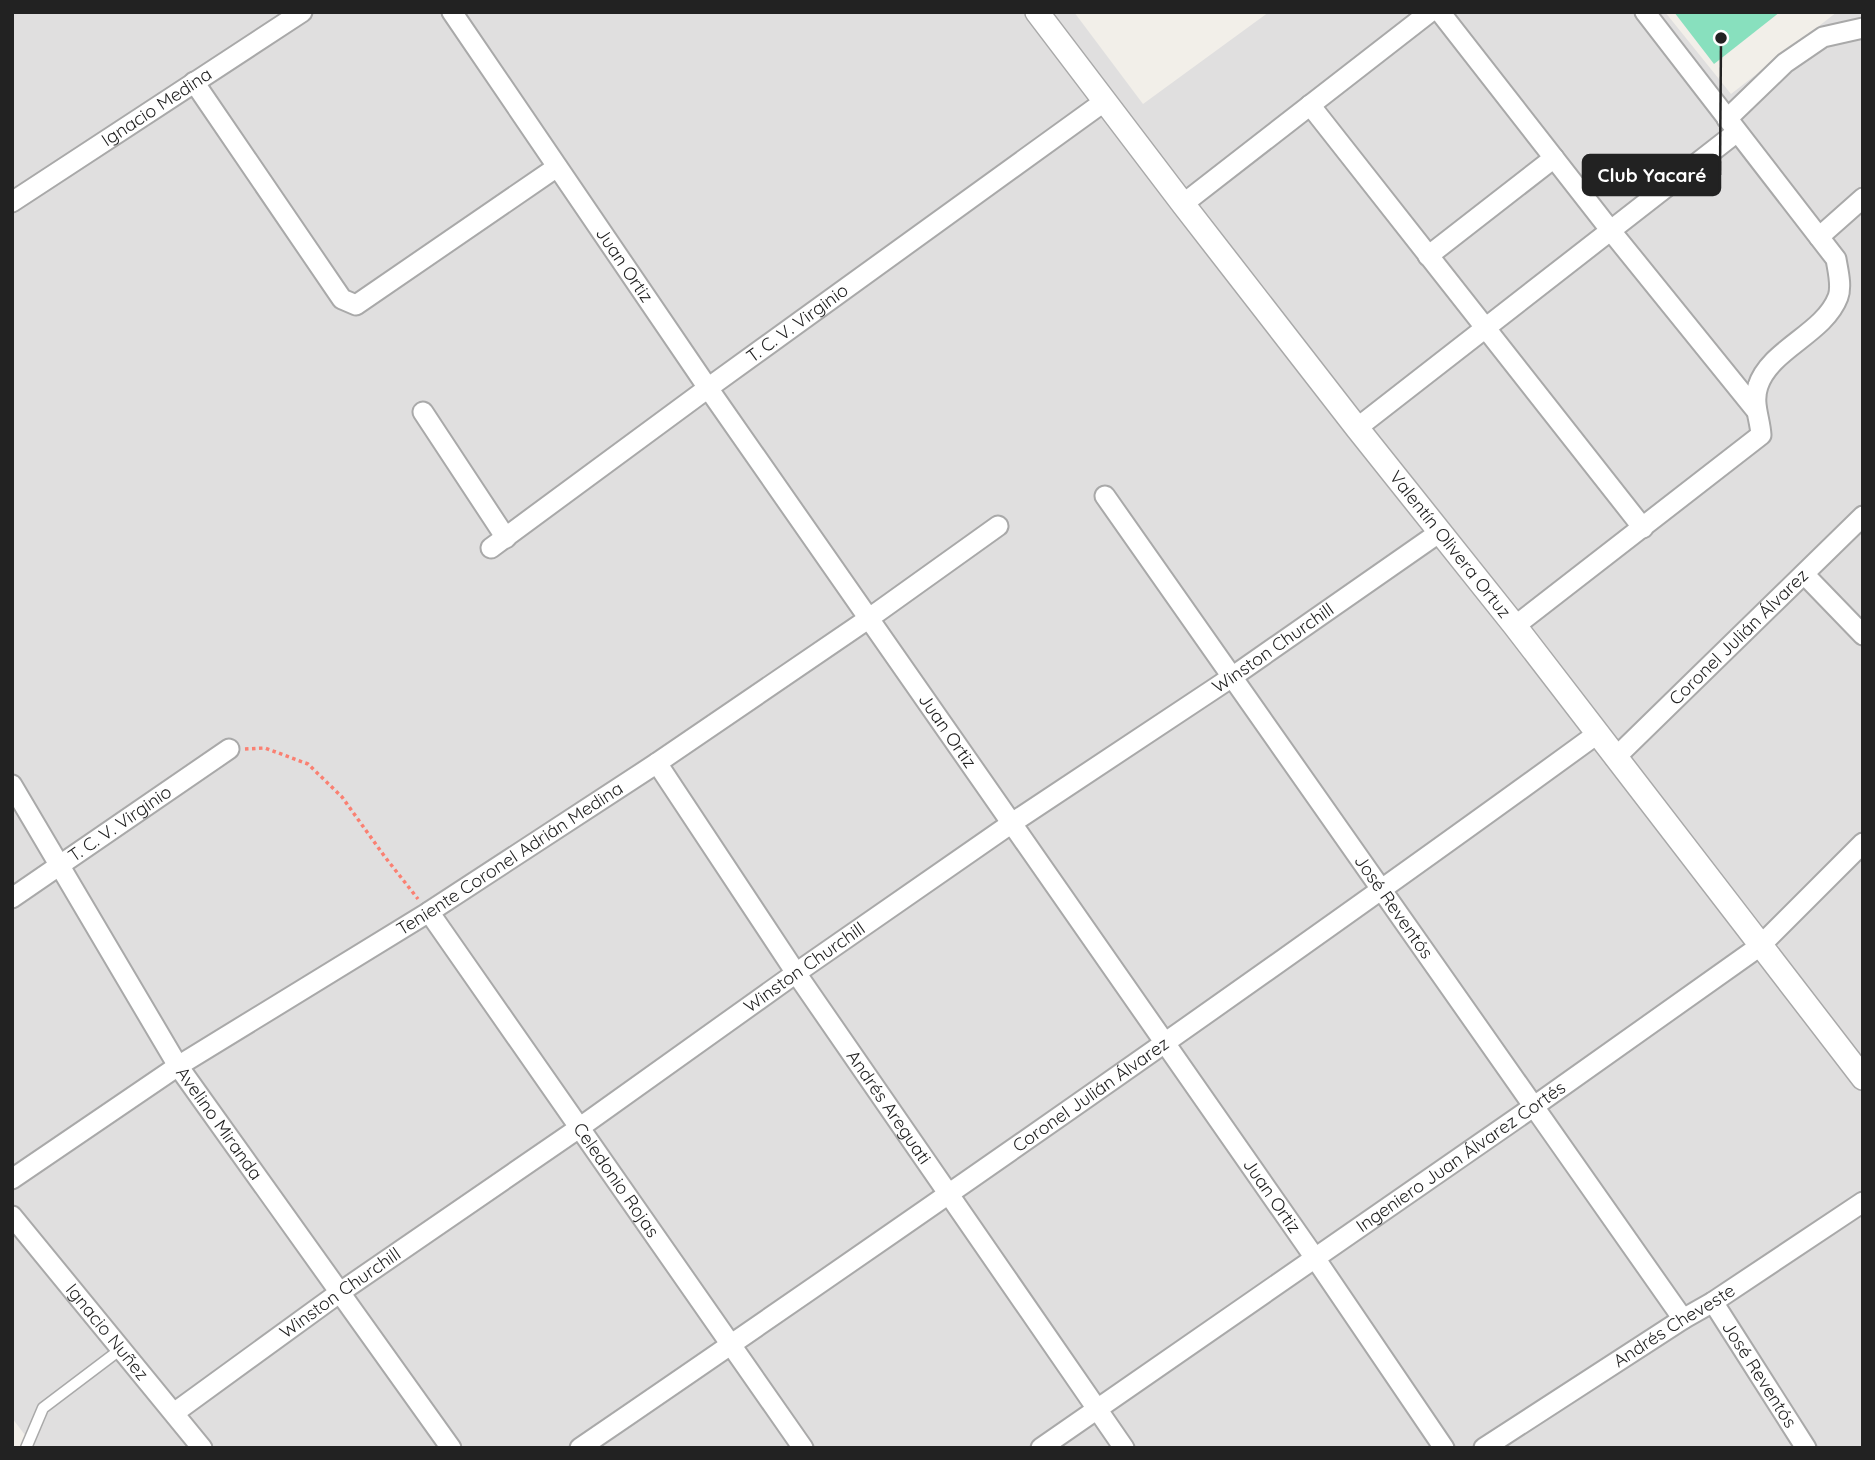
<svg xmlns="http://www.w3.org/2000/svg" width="1875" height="1460" font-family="Quicksand,sans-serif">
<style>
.residential{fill:#e0dfdf}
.pitch{fill:#88e0be}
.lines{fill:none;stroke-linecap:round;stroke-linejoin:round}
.service-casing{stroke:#a9a9a9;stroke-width:13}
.minor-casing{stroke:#a9a9a9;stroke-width:23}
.tertiary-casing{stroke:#a9a9a9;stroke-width:26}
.path{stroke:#fa8072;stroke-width:3.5;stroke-dasharray:3.5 3.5;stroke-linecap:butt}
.service{stroke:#fff;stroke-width:10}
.minor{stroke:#fff;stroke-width:19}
.tertiary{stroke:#fff;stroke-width:23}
.labels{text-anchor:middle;stroke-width:5;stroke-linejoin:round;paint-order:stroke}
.street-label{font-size:18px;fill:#222;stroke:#fff}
.leader{fill:none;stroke:#222;stroke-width:2.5}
.callout-dot{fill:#222;stroke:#fff;stroke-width:2.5}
.callout{fill:#222;stroke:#222;stroke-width:2.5}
.callout-label{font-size:19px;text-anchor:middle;font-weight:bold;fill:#fff}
</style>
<rect width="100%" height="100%" fill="#f2efe9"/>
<path class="residential" d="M 12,12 L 1074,12 L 1143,104 L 1269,12 L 1665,12 L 1731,94 L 1837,12 L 1860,12 L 1863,16 L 1863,1448 L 35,1448 L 12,1418 Z"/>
<path class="pitch" d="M 1674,12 L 1780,12 L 1714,64 Z"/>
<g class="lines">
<defs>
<path id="service" d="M 26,1448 L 43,1408 L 121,1349"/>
<g id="minor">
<path id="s1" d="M 452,12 L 708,388 L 1315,1258 L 1444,1448"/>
<path d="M 1440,12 L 1611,231 L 1755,409"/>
<path d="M 194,82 L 342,299 L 356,305 L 557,167"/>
<path d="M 1310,105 L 1643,528"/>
<path d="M 1727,119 L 1785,63 L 1823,37 L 1863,28"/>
<path id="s2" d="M 12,202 L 302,12"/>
<path d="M 1183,204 L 1430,12"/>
<path d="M 1819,237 L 1863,198"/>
<path d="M 1428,256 L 1554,158"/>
<path d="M 423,412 L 506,538"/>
<path d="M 1357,428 L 1737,132"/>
<path id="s3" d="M 1105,496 L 1683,1319"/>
<path id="s4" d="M 491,548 L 708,388 L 1105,101"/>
<path d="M 1804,574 L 1863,635"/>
<path d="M 1515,626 L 1761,435 C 1760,418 1752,403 1758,386 C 1770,349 1824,334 1838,297 C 1842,286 1838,271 1836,259 L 1645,12"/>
<path id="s5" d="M 1615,758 L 1863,516"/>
<path id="s6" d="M 657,763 L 796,973 L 1124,1448"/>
<path id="s7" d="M 12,785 L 178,1066 L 451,1448"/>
<path id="s8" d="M 12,898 L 229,749"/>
<path id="s9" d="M 429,912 L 803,1448"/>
<path id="s10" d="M 12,1179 L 178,1066 L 429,912 L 657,763 L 868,619 L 998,526"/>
<path id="s11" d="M 12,1216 L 202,1448"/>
<path id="s12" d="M 1713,1302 L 1806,1448"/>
<path id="s13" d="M 174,1413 L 339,1293 L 579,1128 L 796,973 L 1012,823 L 1232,677 L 1440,532"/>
<path id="s14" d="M 580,1448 C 922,1214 1262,978 1597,734"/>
<path id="s15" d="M 1041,1448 L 1533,1107 L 1760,946 L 1863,843"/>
<path id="s16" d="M 1484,1448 L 1683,1319 L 1713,1302 L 1863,1202"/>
</g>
<g id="tertiary">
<path id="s17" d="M 1037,12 L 1183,204 L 1357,428 L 1515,626 L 1863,1078"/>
</g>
</defs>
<use href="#service" class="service-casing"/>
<use href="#minor" class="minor-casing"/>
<use href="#tertiary" class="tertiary-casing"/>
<path class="path" d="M 245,749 L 265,748 L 308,764 L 342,797 L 385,857 L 418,899"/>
<use href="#service" class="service"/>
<use href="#minor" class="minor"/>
<use href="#tertiary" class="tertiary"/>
</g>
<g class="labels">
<g class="street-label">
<text dy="6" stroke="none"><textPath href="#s2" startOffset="173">Ignacio Medina</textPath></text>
<text dy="6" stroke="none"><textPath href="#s1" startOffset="306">Juan Ortiz</textPath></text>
<text dy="6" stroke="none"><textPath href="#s4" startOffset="380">T. C. V. Virginio</textPath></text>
<text dy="6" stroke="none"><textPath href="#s17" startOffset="674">Valentín Olivera Ortuz</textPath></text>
<text dy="6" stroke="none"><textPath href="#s5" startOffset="173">Coronel Julián Álvarez</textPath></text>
<text dy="6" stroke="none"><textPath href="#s13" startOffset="1339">Winston Churchill</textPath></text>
<text dy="6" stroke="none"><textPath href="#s1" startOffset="873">Juan Ortiz</textPath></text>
<text dy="6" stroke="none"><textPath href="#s8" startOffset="131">T. C. V. Virginio</textPath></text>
<text dy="6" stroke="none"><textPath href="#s10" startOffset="592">Teniente Coronel Adrián Medina</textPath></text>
<text dy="6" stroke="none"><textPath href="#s3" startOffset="502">José Reventós</textPath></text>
<text dy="6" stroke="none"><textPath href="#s13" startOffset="772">Winston Churchill</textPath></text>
<text dy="6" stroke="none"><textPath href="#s14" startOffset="621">Coronel Julián Álvarez</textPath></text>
<text dy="6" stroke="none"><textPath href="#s6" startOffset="415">Andrés Areguati</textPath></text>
<text dy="6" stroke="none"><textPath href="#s7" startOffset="397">Avelino Miranda</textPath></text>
<text dy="6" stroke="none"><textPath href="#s15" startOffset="511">Ingeniero Juan Álvarez Cortés</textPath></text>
<text dy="6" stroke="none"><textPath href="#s9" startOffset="327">Celedonio Rojas</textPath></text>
<text dy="6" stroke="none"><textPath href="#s1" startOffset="1440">Juan Ortiz</textPath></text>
<text dy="6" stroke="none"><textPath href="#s13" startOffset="205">Winston Churchill</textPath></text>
<text dy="6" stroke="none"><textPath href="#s16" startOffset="226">Andrés Cheveste</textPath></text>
<text dy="6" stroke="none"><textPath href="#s11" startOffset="150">Ignacio Nuñez</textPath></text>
<text dy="6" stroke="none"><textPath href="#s12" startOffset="86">José Reventós</textPath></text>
</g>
</g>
<path class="leader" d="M1721 38L1720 175"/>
<circle class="callout-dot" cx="1721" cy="38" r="7"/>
<rect class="callout" x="1583" y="155" width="137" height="40" rx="7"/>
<g class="callout-label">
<text x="1652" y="182">Club Yacaré</text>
</g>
<rect width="1875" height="1460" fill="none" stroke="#222222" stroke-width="28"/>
</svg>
